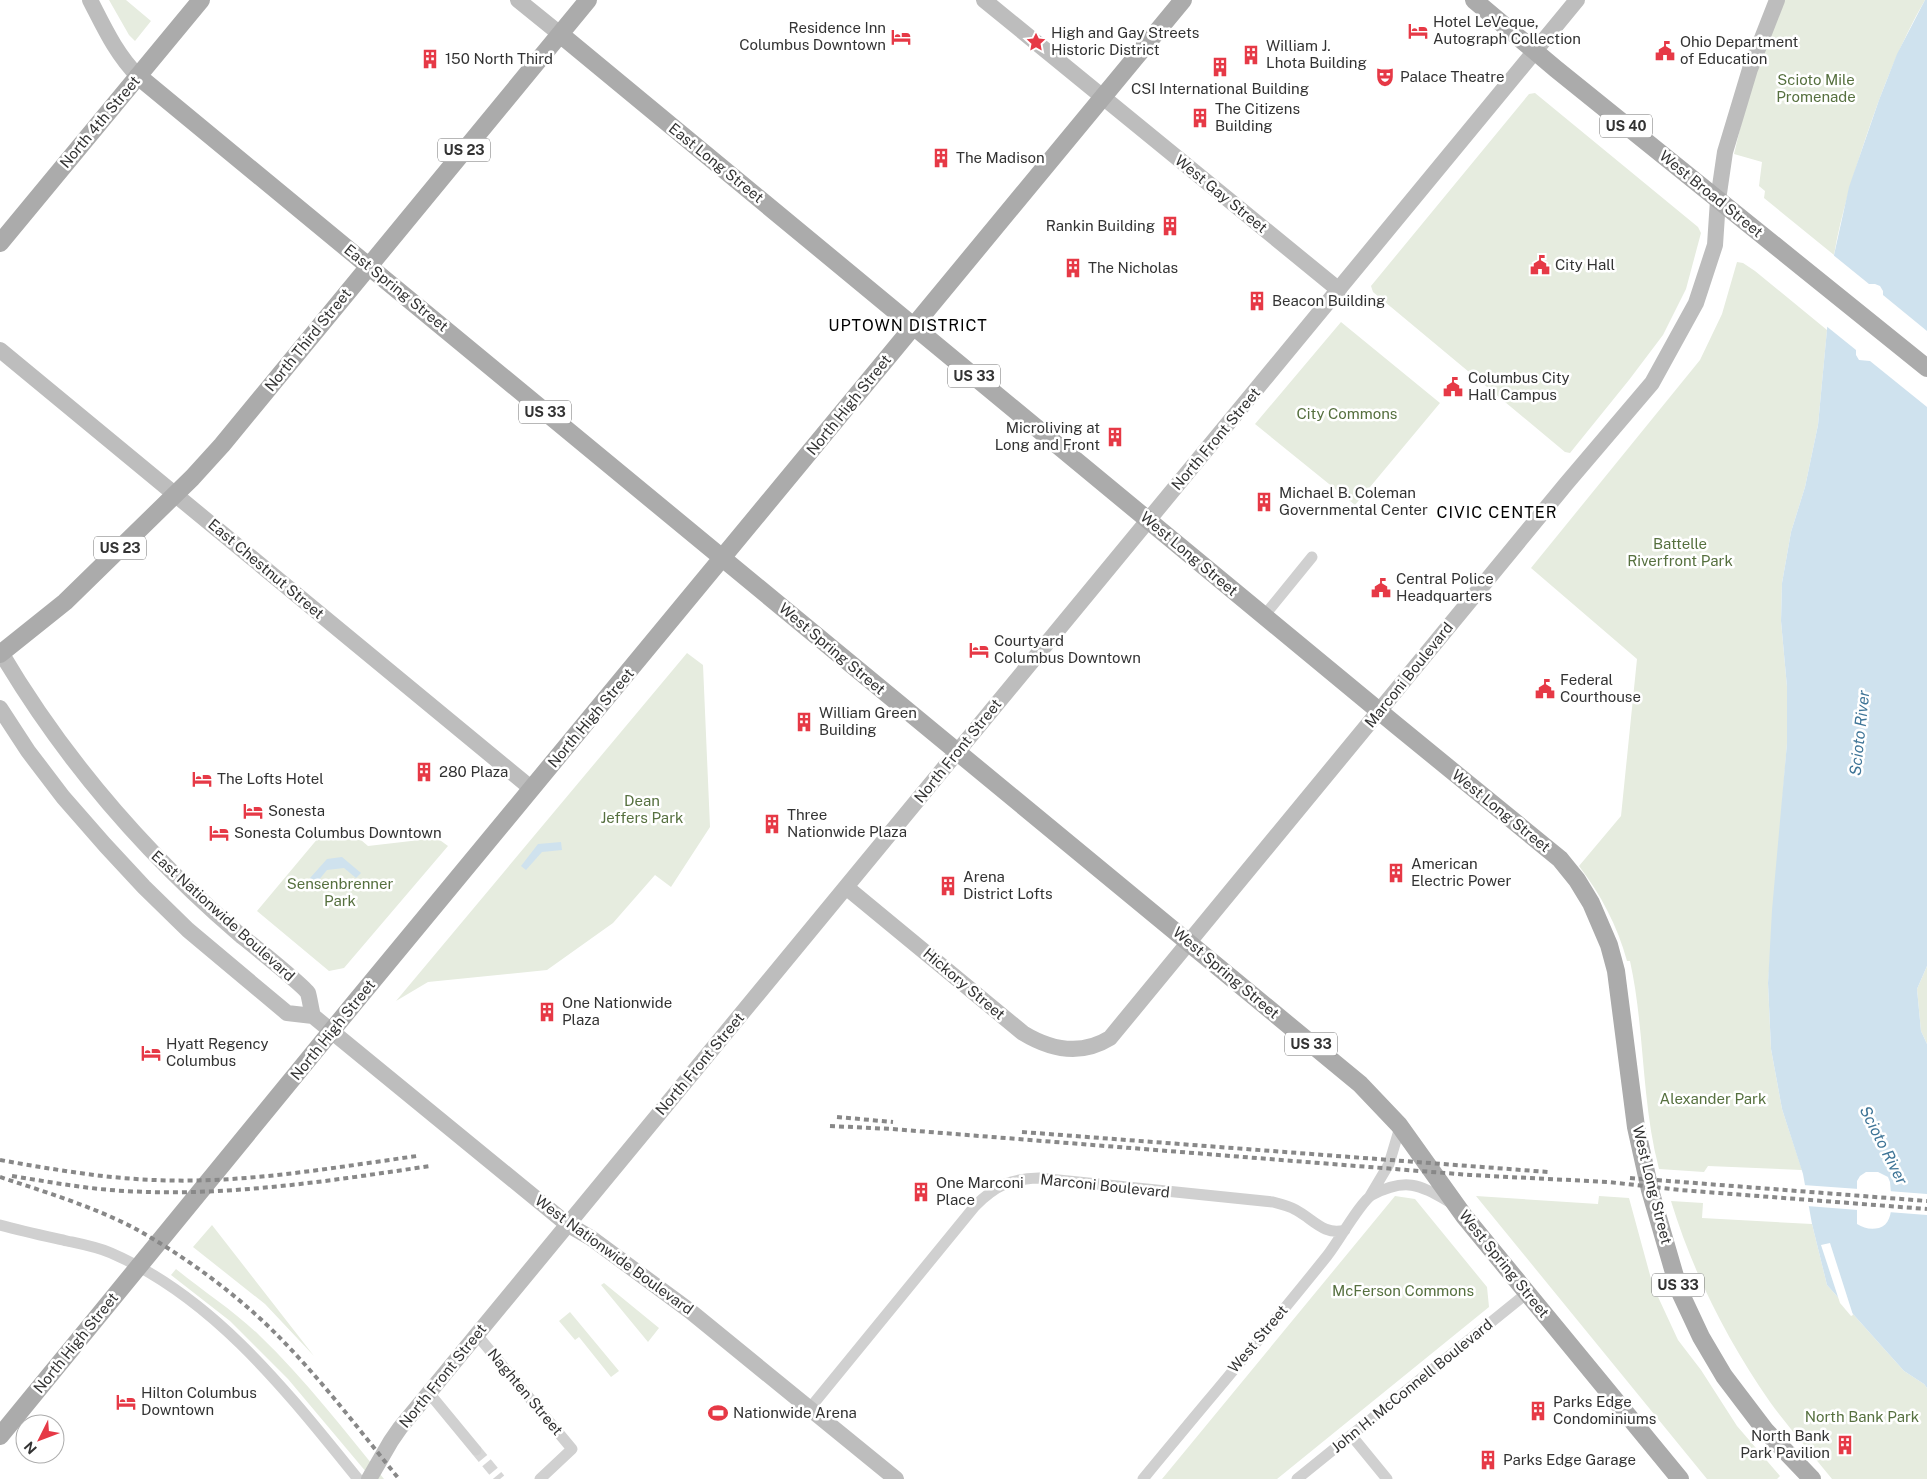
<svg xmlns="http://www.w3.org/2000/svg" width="1927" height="1479" font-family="'Public Sans',sans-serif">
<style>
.green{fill:#e6ecdf}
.water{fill:#cfe2ee;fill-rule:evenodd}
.pier{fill:#fff}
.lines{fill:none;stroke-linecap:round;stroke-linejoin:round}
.street-tunnel{stroke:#d6d6d6;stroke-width:11;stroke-dasharray:11 5.5;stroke-linecap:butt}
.street{stroke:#d0d0d0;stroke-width:11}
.secondary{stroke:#bdbdbd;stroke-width:16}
.primary{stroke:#ababab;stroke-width:18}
.rail{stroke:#888;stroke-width:4;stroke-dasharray:5 4;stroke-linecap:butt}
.labels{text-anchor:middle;stroke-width:5;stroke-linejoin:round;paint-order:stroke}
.shield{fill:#fff;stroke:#707070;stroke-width:1}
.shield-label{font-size:14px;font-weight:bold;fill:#333}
.poi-label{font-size:15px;fill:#333;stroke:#fff;text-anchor:start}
.park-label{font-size:15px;fill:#56703f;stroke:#fff}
.street-label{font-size:15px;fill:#333;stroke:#fff}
.neighbourhood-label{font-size:16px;letter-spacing:1px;fill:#000;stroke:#fff}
.water-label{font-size:16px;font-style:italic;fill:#3f7597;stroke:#fff}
</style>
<rect width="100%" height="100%" fill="#fff"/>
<path class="green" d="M 109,0 L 126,0 L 151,21 L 135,41 L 129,35 Z
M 1784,0 L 1925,0 C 1900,43 1882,90 1866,137 C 1853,176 1841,214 1834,255 L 1764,198 L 1765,191 L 1759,186 L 1762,162 L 1734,154 L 1745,108 L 1755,72 Z
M 1535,93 L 1698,227 L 1701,233 L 1686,289 L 1663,335 L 1629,380 L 1570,453 L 1565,452 L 1373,292 L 1371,286 L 1529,94 Z
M 1737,262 L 1743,263 L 1755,271 L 1827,330 L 1818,425 L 1805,487 L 1791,532 L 1782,583 L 1781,621 L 1787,687 L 1787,743 L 1768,983 L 1771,1049 L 1782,1109 L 1802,1170 L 1708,1166 L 1704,1172 L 1659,1169 C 1641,1100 1645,1029 1630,961 L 1627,961 C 1617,925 1601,895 1579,866 L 1621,816 L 1637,659 L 1531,568 L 1700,360 L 1722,314 Z
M 1341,322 L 1440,403 L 1355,505 L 1255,424 Z
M 687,653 L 703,665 L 710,827 L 671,887 L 655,875 L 613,923 L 547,970 L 428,982 L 396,1001 Z
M 347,828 L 368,846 L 437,838 L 448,846 L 344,968 L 329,971 L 257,911 L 324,831 Z
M 1927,966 L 1927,1044 L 1921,1031 L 1917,989 Z
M 1395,1196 L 1415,1199 L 1487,1287 L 1489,1307 L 1277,1479 L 1162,1479 Z
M 1476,1196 L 1598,1204 L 1599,1196 L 1629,1198 L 1653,1286 L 1678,1340 L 1701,1370 L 1737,1426 L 1780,1476 L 1777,1479 L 1707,1479 Z
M 1671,1201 L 1703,1203 L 1702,1218 L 1812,1224 L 1827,1285 L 1904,1371 L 1924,1384 L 1927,1388 L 1927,1479 L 1832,1479 C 1811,1453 1789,1428 1770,1402 C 1727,1340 1693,1273 1671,1201 Z
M 212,1225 L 314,1356 L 265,1304 L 193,1247 Z
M 176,1269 C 203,1291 234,1311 259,1335 C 305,1379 344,1430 384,1479 L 372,1479 L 288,1379 L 230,1321 L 171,1275 Z
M 604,1283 L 659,1328 L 648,1342 L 601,1285 Z
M 570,1312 L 619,1371 L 611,1377 L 579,1337 L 575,1340 L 559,1321 Z"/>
<path class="water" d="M 1925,0 L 1927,0 L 1927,966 L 1917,989 L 1921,1031 L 1927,1044 L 1927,1388 L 1924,1384 L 1904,1371 L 1827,1285 L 1812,1224 L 1803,1174 L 1782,1109 L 1771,1049 L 1768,983 L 1772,910 L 1787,743 L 1787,687 L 1781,621 L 1782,583 L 1791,532 L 1805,487 L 1818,425 L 1834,255 L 1849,187 L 1879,100 L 1897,54 ZM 1866,1172 L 1878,1172 L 1888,1177 L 1890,1182 C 1891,1196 1896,1223 1879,1228 C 1870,1230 1864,1228 1857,1224 L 1857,1181 L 1860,1176 Z
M 561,842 L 562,850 L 542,852 L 526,870 L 521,866 L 538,844 Z
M 342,857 L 361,873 L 356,878 L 344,868 L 327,870 L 318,881 L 310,882 L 310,878 L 327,859 Z"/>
<path class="pier" d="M 1832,254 L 1869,284 L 1875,284 L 1880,286 L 1883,291 L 1883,295 L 1927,331 L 1927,407 L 1870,361 L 1859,360 L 1856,355 L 1856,350 L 1825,325 Z
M 1803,1185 L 1859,1189 L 1858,1210 L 1807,1206 Z
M 1888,1191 L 1927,1194 L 1927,1215 L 1888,1212 Z
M 1830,1243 L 1853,1315 L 1851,1316 L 1840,1303 L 1821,1245 Z"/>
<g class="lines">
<path class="street-tunnel" d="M 476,1450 L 500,1479"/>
<path class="street" d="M 1264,616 L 1312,557
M 1370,1196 L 1389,1164 L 1400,1127
M 0,1225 C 22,1231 45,1236 67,1241 C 81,1244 97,1247 111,1253 C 215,1298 288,1393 358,1479
M 477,1335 L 572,1449 L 540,1479
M 429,1393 L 476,1450
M 810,1408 L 975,1206 C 996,1185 1010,1179 1039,1178 L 1273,1202 C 1281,1204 1289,1206 1296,1210 C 1313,1219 1324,1236 1345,1230
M 1351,1435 L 1387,1479
M 1143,1479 C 1204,1405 1267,1331 1327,1256 C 1337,1244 1361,1201 1372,1195 C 1408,1176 1421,1186 1453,1204
M 1297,1479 L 1527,1293"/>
<path class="secondary" d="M 90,0 C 104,27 116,54 138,76
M 518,0 L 560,34
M 984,0 L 1339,290
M 0,350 L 532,789
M 0,651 C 63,758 145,853 239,934 C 250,943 304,986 308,993 C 310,1000 311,1009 313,1016
M 0,708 L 28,751 L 63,797 L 105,845 L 144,887 L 188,930 L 287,1013 L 313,1016 L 567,1224 L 591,1238 L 690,1311 L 896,1479
M 846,887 L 1023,1033 C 1051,1050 1081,1056 1110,1038 L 1566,484 L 1652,383 L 1696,303 L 1715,245 L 1718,200 L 1725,152 L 1750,69 L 1777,0
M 369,1479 L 391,1441 L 400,1428 L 1577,0"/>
<path class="primary" d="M 1474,0 L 1556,69 L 1927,368
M 560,34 L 1396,725 L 1560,859 L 1577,880 L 1591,903 L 1609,945 L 1616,971 L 1636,1127 L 1650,1190 L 1679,1290 L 1701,1337 L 1724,1376 L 1765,1430 L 1812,1479
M 138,76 L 1360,1084 L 1399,1125 L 1464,1216 L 1680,1479
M 0,243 L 201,0
M 0,654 L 65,602 L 192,478 L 222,445 L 588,0
M 0,1436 L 356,1001 L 1183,0"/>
<path class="rail" d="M 837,1117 L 893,1122
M 830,1126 L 892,1129 L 1470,1175 L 1608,1182 L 1680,1190 L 1927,1209
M 1022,1132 L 1548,1172
M 0,1160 C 51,1169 102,1178 154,1180 C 242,1184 331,1168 417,1156
M 12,1176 C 50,1182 87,1189 125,1191 C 227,1197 329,1181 430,1166
M 0,1177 C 45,1192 92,1206 134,1228 C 185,1256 242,1298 282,1340 C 324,1383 361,1432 399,1479
M 1630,1178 L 1927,1201"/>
</g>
<defs>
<symbol id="hotel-bare" viewBox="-9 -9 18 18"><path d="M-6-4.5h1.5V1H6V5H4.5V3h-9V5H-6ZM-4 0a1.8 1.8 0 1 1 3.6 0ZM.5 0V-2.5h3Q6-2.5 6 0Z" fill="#e63946" stroke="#fff" stroke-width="2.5" paint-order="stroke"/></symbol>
<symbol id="sight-bare" viewBox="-9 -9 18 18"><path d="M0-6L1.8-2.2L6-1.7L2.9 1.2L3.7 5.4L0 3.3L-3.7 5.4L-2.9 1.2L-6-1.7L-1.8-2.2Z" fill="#e63946" stroke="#fff" stroke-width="2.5" paint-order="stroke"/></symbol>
<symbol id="civic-bare" viewBox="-9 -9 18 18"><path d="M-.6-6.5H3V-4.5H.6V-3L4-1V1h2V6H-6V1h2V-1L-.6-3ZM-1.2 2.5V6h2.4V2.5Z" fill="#e63946" stroke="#fff" stroke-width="2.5" paint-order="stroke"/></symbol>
<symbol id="building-bare" viewBox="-9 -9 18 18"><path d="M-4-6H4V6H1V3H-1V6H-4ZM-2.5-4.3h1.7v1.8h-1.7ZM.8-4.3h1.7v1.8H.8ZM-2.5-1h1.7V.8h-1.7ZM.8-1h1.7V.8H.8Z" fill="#e63946" stroke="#fff" stroke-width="2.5" paint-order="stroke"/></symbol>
<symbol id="theatre-bare" viewBox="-9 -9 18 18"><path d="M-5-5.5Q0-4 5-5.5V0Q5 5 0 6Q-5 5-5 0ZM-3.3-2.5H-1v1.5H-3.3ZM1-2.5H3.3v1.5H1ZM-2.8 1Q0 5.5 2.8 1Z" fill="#e63946" stroke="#fff" stroke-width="2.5" paint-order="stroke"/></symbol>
<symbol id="stadium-bare" viewBox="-9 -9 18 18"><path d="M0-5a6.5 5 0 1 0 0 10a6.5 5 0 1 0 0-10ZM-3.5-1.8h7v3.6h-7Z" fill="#e63946" stroke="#fff" stroke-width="2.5" paint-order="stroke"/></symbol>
</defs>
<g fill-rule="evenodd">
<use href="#hotel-bare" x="1404" y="17" width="28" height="28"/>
<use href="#hotel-bare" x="887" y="23" width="28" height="28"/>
<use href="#sight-bare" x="1022" y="28" width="28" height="28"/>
<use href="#civic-bare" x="1651" y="37" width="28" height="28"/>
<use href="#building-bare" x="1237" y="41" width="28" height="28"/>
<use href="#building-bare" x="416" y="45" width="28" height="28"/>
<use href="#building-bare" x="1206" y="53" width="28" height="28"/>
<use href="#theatre-bare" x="1371" y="63" width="28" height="28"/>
<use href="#building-bare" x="1186" y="104" width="28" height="28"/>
<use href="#building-bare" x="927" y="144" width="28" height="28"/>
<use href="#building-bare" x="1156" y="212" width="28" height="28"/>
<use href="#civic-bare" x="1526" y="251" width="28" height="28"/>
<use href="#building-bare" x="1059" y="254" width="28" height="28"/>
<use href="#building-bare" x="1243" y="287" width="28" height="28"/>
<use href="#civic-bare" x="1439" y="373" width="28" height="28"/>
<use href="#building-bare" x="1101" y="423" width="28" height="28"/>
<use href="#building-bare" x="1250" y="488" width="28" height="28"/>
<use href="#civic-bare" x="1367" y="574" width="28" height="28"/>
<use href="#hotel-bare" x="965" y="636" width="28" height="28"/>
<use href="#civic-bare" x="1531" y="675" width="28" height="28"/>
<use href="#building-bare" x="790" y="708" width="28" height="28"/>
<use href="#building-bare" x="410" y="758" width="28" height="28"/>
<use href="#hotel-bare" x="188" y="765" width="28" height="28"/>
<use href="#hotel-bare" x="239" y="797" width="28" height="28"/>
<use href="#building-bare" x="758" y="810" width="28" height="28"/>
<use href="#hotel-bare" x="205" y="819" width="28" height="28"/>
<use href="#building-bare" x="1382" y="859" width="28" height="28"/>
<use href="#building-bare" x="934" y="872" width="28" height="28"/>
<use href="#building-bare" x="533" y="998" width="28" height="28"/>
<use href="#hotel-bare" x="137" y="1039" width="28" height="28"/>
<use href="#building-bare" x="907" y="1178" width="28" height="28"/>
<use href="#hotel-bare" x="112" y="1388" width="28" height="28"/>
<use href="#building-bare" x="1524" y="1397" width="28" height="28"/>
<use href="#stadium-bare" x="704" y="1399" width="28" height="28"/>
<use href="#building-bare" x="1831" y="1431" width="28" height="28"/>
<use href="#building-bare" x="1474" y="1446" width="28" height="28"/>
</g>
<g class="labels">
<g class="shield">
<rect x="1600" y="114.5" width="52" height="23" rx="4"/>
<rect x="438" y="138.5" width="52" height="23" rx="4"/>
<rect x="948" y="364.5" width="52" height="23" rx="4"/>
<rect x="519" y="400.5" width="52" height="23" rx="4"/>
<rect x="94" y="536.5" width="52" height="23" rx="4"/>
<rect x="1285" y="1032.5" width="52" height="23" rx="4"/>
<rect x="1652" y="1273.5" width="52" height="23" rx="4"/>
</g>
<g class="shield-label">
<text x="1626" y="131">US 40</text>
<text x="464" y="155">US 23</text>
<text x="974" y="381">US 33</text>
<text x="545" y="417">US 33</text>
<text x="120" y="553">US 23</text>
<text x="1311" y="1049">US 33</text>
<text x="1678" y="1290">US 33</text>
</g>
<g class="poi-label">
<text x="1433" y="27">Hotel LeVeque,<tspan x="1433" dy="17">Autograph Collection</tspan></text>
<text x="886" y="33" text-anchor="end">Residence Inn<tspan x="886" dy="17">Columbus Downtown</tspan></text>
<text x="1051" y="38">High and Gay Streets<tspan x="1051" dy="17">Historic District</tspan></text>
<text x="1680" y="47">Ohio Department<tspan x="1680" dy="17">of Education</tspan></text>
<text x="1266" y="51">William J.<tspan x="1266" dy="17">Lhota Building</tspan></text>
<text x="445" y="64">150 North Third</text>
<text x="1400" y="82">Palace Theatre</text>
<text x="1220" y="94" text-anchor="middle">CSI International Building</text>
<text x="1215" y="114">The Citizens<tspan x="1215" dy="17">Building</tspan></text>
<text x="956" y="163">The Madison</text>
<text x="1155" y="231" text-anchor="end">Rankin Building</text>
<text x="1555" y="270">City Hall</text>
<text x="1088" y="273">The Nicholas</text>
<text x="1272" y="306">Beacon Building</text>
<text x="1468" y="383">Columbus City<tspan x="1468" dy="17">Hall Campus</tspan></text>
<text x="1100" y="433" text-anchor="end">Microliving at<tspan x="1100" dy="17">Long and Front</tspan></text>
<text x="1279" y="498">Michael B. Coleman<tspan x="1279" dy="17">Governmental Center</tspan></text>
<text x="1396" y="584">Central Police<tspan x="1396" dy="17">Headquarters</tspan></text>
<text x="994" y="646">Courtyard<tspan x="994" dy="17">Columbus Downtown</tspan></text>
<text x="1560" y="685">Federal<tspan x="1560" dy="17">Courthouse</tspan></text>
<text x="819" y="718">William Green<tspan x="819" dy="17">Building</tspan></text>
<text x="439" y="777">280 Plaza</text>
<text x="217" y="784">The Lofts Hotel</text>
<text x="268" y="816">Sonesta</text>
<text x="787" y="820">Three<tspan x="787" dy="17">Nationwide Plaza</tspan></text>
<text x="234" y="838">Sonesta Columbus Downtown</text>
<text x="1411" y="869">American<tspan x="1411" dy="17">Electric Power</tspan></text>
<text x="963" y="882">Arena<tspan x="963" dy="17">District Lofts</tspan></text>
<text x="562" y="1008">One Nationwide<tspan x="562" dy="17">Plaza</tspan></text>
<text x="166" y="1049">Hyatt Regency<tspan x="166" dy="17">Columbus</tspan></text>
<text x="936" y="1188">One Marconi<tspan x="936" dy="17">Place</tspan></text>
<text x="141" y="1398">Hilton Columbus<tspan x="141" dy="17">Downtown</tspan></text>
<text x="1553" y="1407">Parks Edge<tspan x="1553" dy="17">Condominiums</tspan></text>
<text x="733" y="1418">Nationwide Arena</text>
<text x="1830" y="1441" text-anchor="end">North Bank<tspan x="1830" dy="17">Park Pavilion</tspan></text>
<text x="1503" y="1465">Parks Edge Garage</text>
</g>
<g class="park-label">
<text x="1816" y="85">Scioto Mile<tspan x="1816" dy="17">Promenade</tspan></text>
<text x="1347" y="419">City Commons</text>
<text x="1680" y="549">Battelle<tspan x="1680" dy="17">Riverfront Park</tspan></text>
<text x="642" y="806">Dean<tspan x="642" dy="17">Jeffers Park</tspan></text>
<text x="340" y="889">Sensenbrenner<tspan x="340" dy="17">Park</tspan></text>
<text x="1713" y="1104">Alexander Park</text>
<text x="1403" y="1296">McFerson Commons</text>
<text x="1862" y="1422">North Bank Park</text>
</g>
<g class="street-label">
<text transform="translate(100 122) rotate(-50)" y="5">North 4th Street</text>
<text transform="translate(716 163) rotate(39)" y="5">East Long Street</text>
<text transform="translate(1221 194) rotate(39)" y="5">West Gay Street</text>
<text transform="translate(1711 194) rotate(39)" y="5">West Broad Street</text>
<text transform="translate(396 288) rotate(39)" y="5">East Spring Street</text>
<text transform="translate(308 340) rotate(-51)" y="5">North Third Street</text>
<text transform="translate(849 405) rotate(-51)" y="5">North High Street</text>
<text transform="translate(1216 439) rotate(-50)" y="5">North Front Street</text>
<text transform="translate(1189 554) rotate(40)" y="5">West Long Street</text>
<text transform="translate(266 569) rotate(40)" y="5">East Chestnut Street</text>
<text transform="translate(832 649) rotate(40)" y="5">West Spring Street</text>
<text transform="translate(1409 675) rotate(-51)" y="5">Marconi Boulevard</text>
<text transform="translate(591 718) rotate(-50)" y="5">North High Street</text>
<text transform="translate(958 751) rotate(-51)" y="5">North Front Street</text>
<text transform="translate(1501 811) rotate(39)" y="5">West Long Street</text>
<text transform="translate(223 916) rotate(42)" y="5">East Nationwide Boulevard</text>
<text transform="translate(1226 973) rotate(40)" y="5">West Spring Street</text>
<text transform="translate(964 984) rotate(40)" y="5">Hickory Street</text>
<text transform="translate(333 1030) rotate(-51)" y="5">North High Street</text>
<text transform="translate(700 1064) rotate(-50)" y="5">North Front Street</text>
<text transform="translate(1652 1185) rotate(76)" y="5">West Long Street</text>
<text transform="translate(1105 1186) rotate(6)" y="5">Marconi Boulevard</text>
<text transform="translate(614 1255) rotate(36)" y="5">West Nationwide Boulevard</text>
<text transform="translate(1504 1264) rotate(51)" y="5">West Spring Street</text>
<text transform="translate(1258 1339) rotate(-50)" y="5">West Street</text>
<text transform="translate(76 1343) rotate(-51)" y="5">North High Street</text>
<text transform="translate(443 1376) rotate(-51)" y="5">North Front Street</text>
<text transform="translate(1412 1386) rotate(-39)" y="5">John H. McConnell Boulevard</text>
<text transform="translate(525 1392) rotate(50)" y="5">Naghten Street</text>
</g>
<g class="neighbourhood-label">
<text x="908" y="331">UPTOWN DISTRICT</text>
<text x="1497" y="518">CIVIC CENTER</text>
</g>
<g class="water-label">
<text transform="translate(1859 733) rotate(-84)" y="6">Scioto River</text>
<text transform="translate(1884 1145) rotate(63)" y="6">Scioto River</text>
</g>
</g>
<g transform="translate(40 1439) rotate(228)"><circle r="24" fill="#ffffff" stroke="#adadad"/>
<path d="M0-4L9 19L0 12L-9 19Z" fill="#e63946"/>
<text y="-8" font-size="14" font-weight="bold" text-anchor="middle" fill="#333333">N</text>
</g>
</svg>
